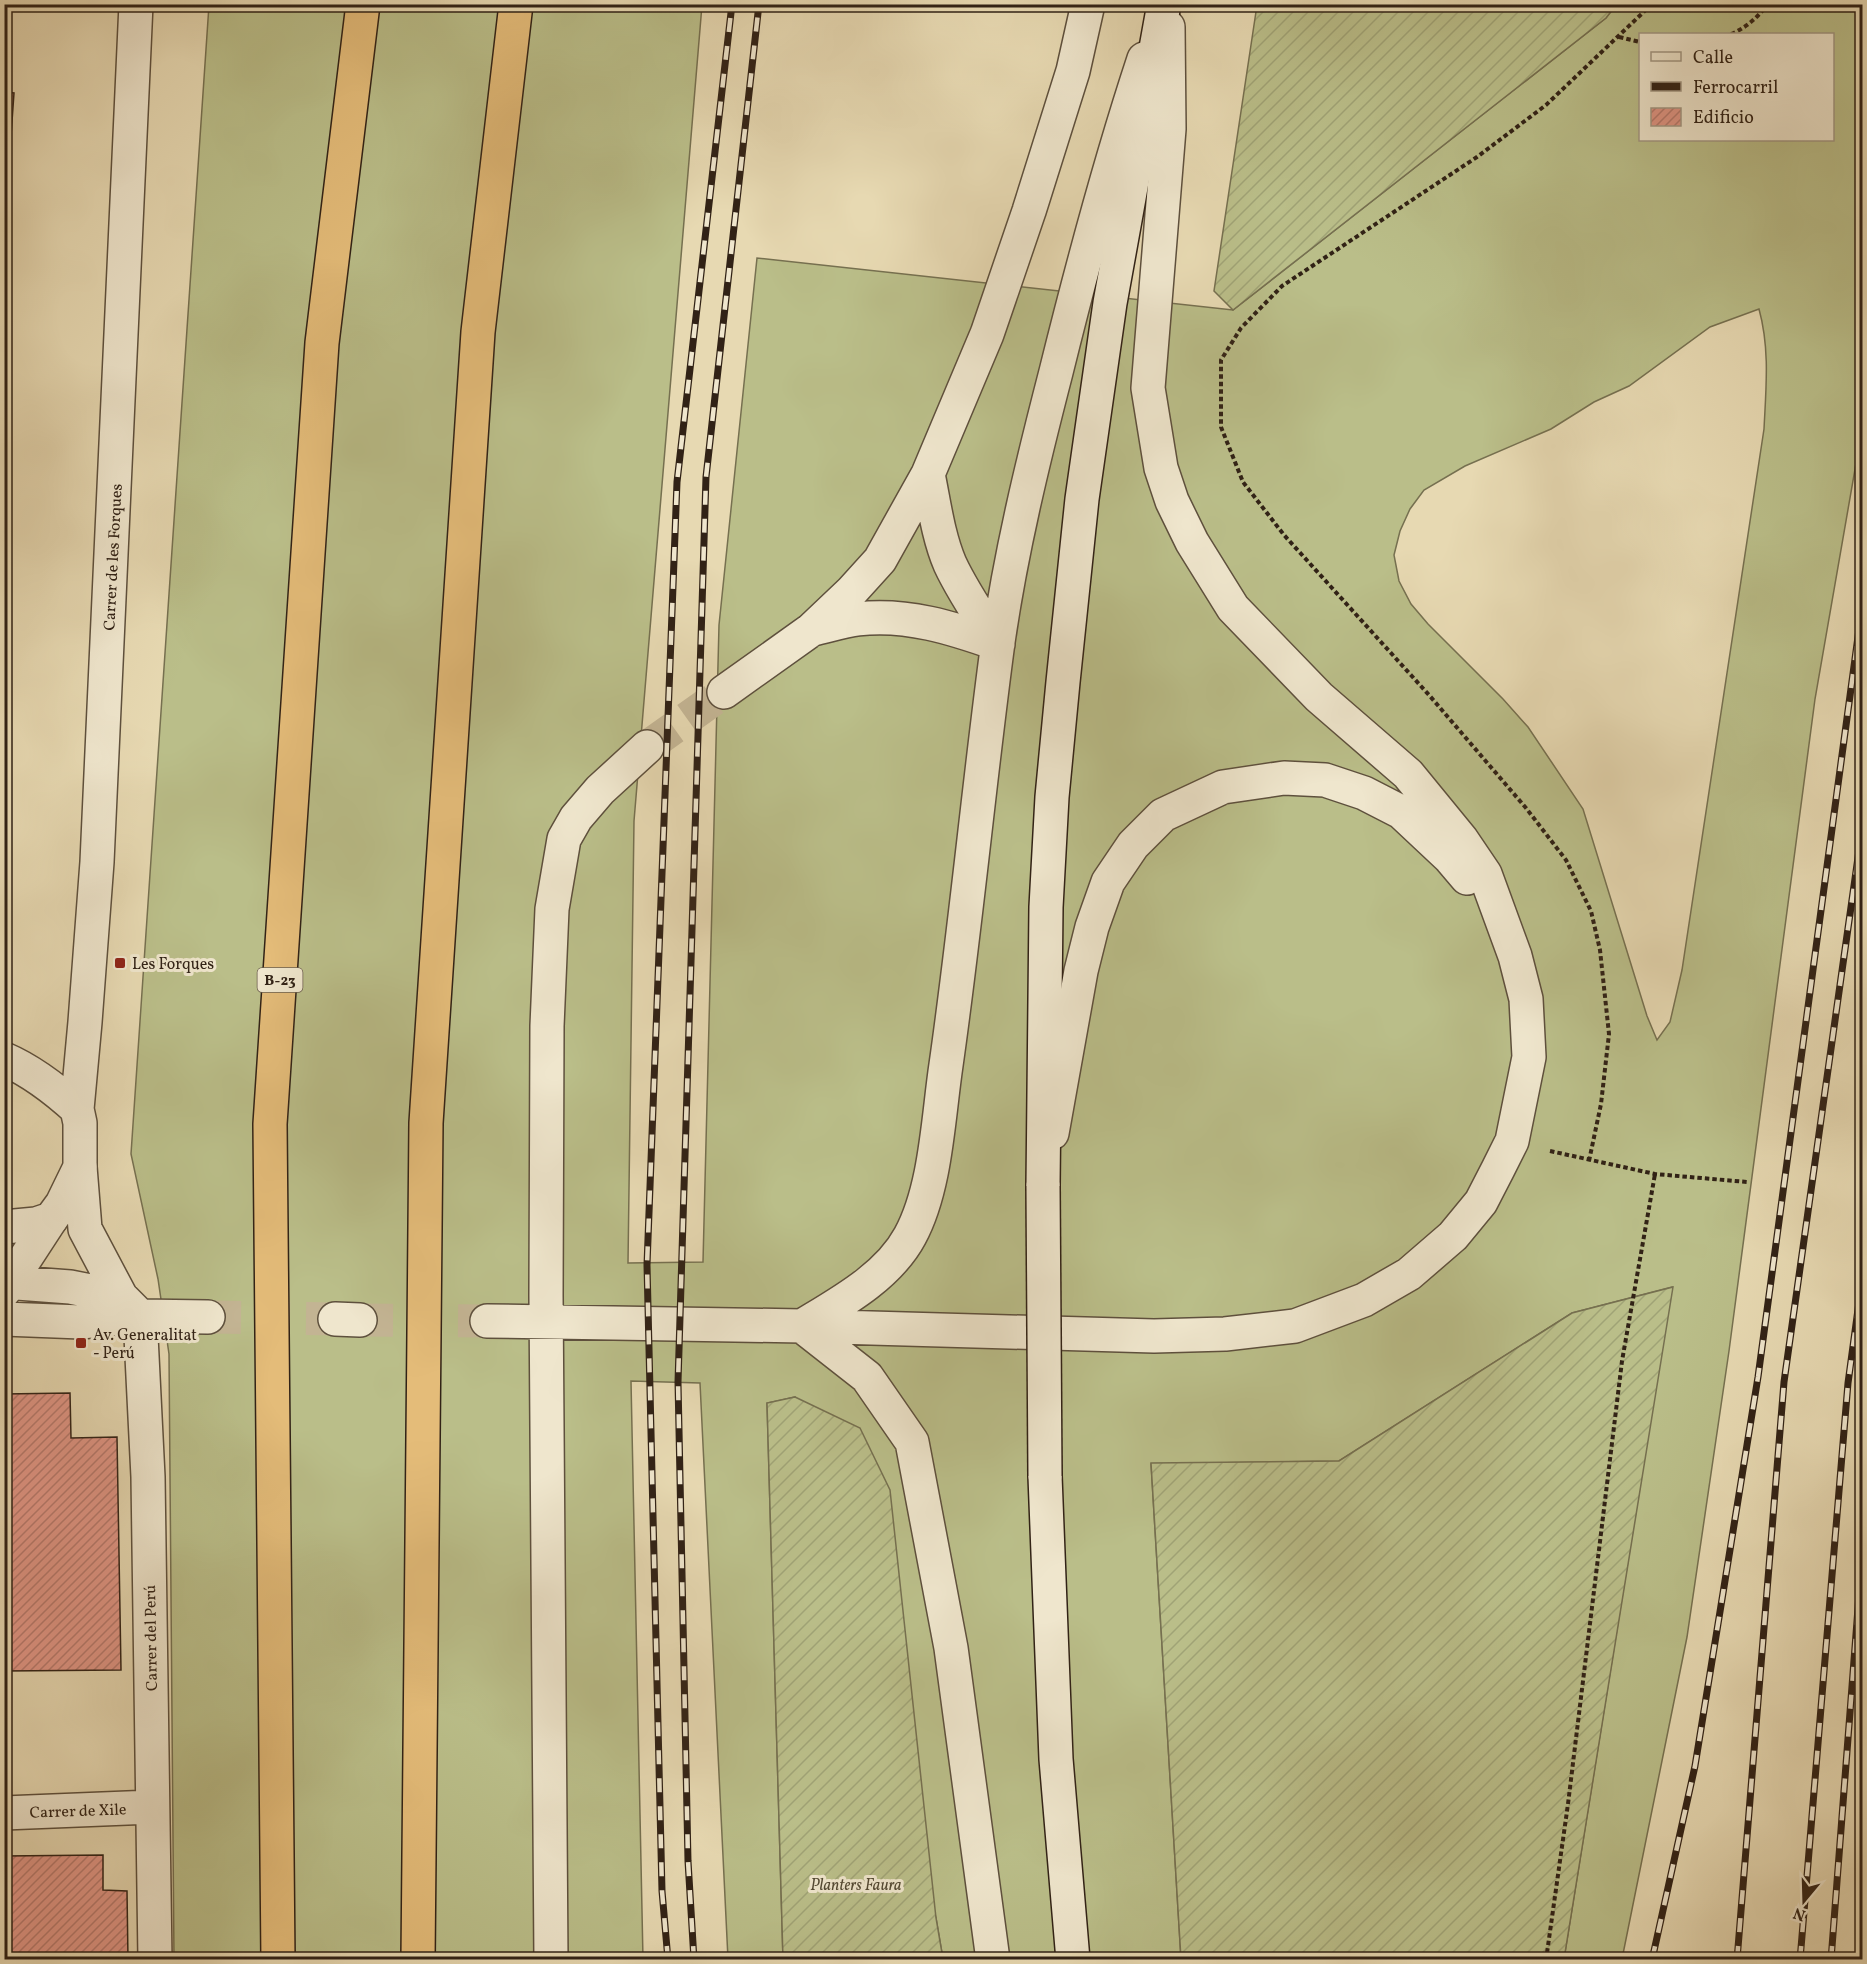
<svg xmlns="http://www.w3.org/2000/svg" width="1867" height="1964" font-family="Vollkorn,serif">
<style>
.grass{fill:#babe89;stroke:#767050;stroke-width:1.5;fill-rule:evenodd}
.garden{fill:url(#garden-furrows);stroke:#767050;stroke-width:1.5}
.building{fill:url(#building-hatch);stroke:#312216;stroke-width:1.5}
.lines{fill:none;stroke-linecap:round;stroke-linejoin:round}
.tertiary-tunnel{stroke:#c3b493;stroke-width:33;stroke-dasharray:33 16;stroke-linecap:butt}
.minor-casing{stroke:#5e503d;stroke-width:36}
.tertiary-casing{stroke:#5e503d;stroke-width:36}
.secondary-casing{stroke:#312216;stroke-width:36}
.motorway-casing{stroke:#312216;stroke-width:36}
.path{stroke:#312216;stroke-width:4;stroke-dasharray:4.5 3;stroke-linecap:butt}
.minor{stroke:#efe6cd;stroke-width:33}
.tertiary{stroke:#efe6cd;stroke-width:33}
.secondary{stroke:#efe6cd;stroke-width:33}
.motorway{stroke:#e4bc79;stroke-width:33}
.rail-casing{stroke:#312216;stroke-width:7}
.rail{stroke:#efe6cd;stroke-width:4.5;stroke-dasharray:14;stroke-linecap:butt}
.secondary-bridge-casing{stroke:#312216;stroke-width:36;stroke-linecap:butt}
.secondary-bridge{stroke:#efe6cd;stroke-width:33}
.poi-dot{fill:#8f2418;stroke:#efe6cd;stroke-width:2}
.labels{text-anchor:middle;stroke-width:6;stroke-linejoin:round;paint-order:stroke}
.shield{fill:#efe6cd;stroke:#6a5d4d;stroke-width:1.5}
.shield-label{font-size:15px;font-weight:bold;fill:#312216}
.street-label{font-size:16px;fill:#312216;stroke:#efe6cd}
.poi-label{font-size:16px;fill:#312216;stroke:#efe6cd;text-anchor:start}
.park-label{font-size:16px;font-style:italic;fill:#534933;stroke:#efe6cd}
</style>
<defs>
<pattern id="garden-furrows" width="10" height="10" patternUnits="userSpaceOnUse" patternTransform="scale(1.5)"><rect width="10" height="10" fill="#babe89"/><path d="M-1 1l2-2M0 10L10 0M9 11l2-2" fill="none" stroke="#a0a376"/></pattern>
<pattern id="building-hatch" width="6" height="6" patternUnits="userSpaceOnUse" patternTransform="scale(1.5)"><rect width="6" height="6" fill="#e19686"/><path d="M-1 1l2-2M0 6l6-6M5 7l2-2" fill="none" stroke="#b77a6d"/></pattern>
</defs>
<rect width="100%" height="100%" fill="#e7d9b2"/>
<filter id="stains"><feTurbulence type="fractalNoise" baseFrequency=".00333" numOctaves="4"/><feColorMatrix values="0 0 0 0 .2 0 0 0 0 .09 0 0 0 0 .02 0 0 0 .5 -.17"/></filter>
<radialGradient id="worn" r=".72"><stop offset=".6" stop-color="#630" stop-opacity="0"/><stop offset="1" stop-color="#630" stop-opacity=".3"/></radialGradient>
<path class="grass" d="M 209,5 L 702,5 L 634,821 L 628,1263 L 703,1262 L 719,625 L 757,258 L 1233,310 L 1606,18 L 1616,5 L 1862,5 L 1862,429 L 1815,699 L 1729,1351 L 1687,1637 L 1622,1959 L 1564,1959 L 1672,1287 L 1572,1313 L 1339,1461 L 1151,1464 L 1181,1959 L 943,1959 L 936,1918 L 795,1397 L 767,1403 L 783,1959 L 728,1959 L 700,1383 L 631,1381 L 643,1959 L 174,1959 L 169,1354 L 158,1279 L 131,1154 ZM 1640,34 L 1832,34 L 1832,140 L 1640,140 ZM 1759,309 C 1770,349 1766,388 1764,429 L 1682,970 L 1670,1022 L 1657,1040 L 1647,1016 L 1583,809 L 1528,727 L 1503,699 L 1428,624 L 1411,604 L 1399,581 L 1394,555 L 1400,531 L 1410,509 L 1424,490 L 1465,466 L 1551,429 L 1594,402 L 1629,386 L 1710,327 Z"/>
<path class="garden" d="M 1257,5 L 1257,4 L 1616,5 L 1606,18 L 1233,310 L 1214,291 Z
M 1673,1287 L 1564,1959 L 1181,1959 L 1151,1463 L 1339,1461 L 1572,1313 Z
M 795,1397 L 860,1428 L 890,1490 L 936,1918 L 943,1959 L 783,1959 L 767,1403 Z"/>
<path class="building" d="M 4,92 L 14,93 L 4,235 Z
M 70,1393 L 71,1438 L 117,1437 L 121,1670 L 4,1671 L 4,1394 Z
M 103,1855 L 103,1890 L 127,1891 L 128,1960 L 4,1960 L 4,1856 Z"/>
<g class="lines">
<path class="tertiary-tunnel" d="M 647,747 L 724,692
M 208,1317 L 335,1319
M 360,1320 L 487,1321"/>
<defs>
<path id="minor" d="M 4,1059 C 32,1071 55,1089 77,1109
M 4,1227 L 36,1224 L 51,1219 L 62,1204 L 80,1167 L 80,1123 L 77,1109 L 85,1022 L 97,862 L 136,4
M 140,1316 L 148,1477 L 155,1960
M 4,1813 L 152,1807"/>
<path id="tertiary" d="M 928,474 C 934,503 938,536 950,564 C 963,592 981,618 998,644
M 813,629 C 827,626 843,621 858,619 C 906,613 953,628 998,644
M 724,692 L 811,630 L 851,592 L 880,560 L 928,474 L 987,334 L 1029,211 L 1073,71 L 1088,4
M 1052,1133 L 1081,971 L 1092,927 L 1108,882 L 1133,845 L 1163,815 L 1223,787 L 1284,778 L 1325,780 L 1364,793 L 1401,812 L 1450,858 L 1467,878
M 80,1167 L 85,1229 L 121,1297
M 4,1282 L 70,1287 L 121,1297 L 140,1316
M 4,1291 L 51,1219
M 4,1319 L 81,1322 L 140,1316 L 208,1317
M 335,1319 L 360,1320
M 487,1321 L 802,1326 L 1154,1336 L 1225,1334 L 1295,1326 L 1364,1300 L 1409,1274 L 1453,1236 L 1481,1202 L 1498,1169 L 1512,1141 L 1529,1057 L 1526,999 L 1515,956 L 1485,874 L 1462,840 L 1408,774 L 1319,697 L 1233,608 L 1192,542 L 1172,501 L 1161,468 L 1148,388 L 1169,129 L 1168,27
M 802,1326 C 840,1303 888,1277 910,1236 C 936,1188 938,1119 946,1065 C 966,925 979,783 998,642 C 1011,551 1033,461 1056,372 C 1082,267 1110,162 1144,59
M 802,1326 L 867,1377 L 912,1442 L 951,1648 L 993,1960
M 551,1960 L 546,1295 L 547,1026 L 552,909 L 564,839 L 576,818 L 600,790 L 647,747"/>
<path id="secondary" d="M 1043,1186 L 1046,907 L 1052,797 L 1063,682 L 1082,499 L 1110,303 L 1164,4
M 1045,1476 L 1056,1759 L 1073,1960"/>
<path id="motorway" d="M 278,1960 L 270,1124 L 322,343 L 363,4
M 418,1960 L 426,1123 L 478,332 L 516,4"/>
</defs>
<use href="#minor" class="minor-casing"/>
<use href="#tertiary" class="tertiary-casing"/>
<use href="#secondary" class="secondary-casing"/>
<use href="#motorway" class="motorway-casing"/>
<path class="path" d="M 1731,34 C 1746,28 1758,17 1768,4
M 1619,37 L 1640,42
M 1550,1151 L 1655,1174 L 1747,1182
M 1589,1161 L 1601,1104 L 1609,1034 L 1600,950 L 1591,911 L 1566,860 L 1526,808 L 1429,695 L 1284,535 L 1243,482 L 1221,427 L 1221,360 L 1241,328 L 1282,286 L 1477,157 L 1546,105 L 1652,4
M 1546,1960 L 1568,1804 L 1622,1361 L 1655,1174"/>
<use href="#minor" class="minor"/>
<use href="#tertiary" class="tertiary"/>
<use href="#secondary" class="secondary"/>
<use href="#motorway" class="motorway"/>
<defs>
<path id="rail" d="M 668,1960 L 662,1891 L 647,1265 L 677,482 L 732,4
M 694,1960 L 688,1861 L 678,1382 L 706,477 L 759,4
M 1652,1960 L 1695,1766 L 1758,1377 L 1862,607
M 1737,1960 L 1784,1382 L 1862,829
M 1800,1960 L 1848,1383 L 1862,1280
M 1831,1960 L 1862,1556"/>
</defs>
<use href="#rail" class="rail-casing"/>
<use href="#rail" class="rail"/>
<defs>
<path id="secondary-bridge" d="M 1043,1186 L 1045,1476"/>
</defs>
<use href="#secondary-bridge" class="secondary-bridge-casing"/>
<use href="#secondary-bridge" class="secondary-bridge"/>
</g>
<g class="poi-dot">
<rect x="114" y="957" width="12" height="12" rx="3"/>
<rect x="75" y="1337" width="12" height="12" rx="3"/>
</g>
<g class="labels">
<rect class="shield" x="257.5" y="968" width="45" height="24" rx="4.5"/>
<g class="shield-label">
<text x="280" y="985">B-23</text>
</g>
<g class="street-label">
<text transform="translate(112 557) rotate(-87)" y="6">Carrer de les Forques</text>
<text transform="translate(150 1638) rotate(-91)" y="6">Carrer del Perú</text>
<text transform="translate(78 1810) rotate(-2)" y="6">Carrer de Xile</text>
</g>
<g class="poi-label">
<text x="132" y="969">Les Forques</text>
<text x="93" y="1340">Av. Generalitat<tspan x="93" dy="18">- Perú</tspan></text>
</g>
<g class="park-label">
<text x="856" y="1890">Planters Faura</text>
</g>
</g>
<rect width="1867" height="1964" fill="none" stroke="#e7d9b2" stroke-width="24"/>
<rect x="6" y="6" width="1855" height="1952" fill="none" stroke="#312216" stroke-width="3"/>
<rect x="12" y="12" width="1843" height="1940" fill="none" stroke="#312216" stroke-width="1.5"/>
<rect x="1639" y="33" width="195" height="108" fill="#efe6cd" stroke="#a39884" stroke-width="1.5"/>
<rect x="1651" y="52" width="30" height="9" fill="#efe6cd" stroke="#a39884" stroke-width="1.5"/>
<text x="1693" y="63" font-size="18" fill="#312216">Calle</text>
<rect x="1651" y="82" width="30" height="9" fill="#312216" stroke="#a39884" stroke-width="1.5"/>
<text x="1693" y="93" font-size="18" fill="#312216">Ferrocarril</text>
<rect x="1651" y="108" width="30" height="18" fill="url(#building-hatch)" stroke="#a39884" stroke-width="1.5"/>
<text x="1693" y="123" font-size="18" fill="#312216">Edificio</text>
<g transform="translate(1804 1901) rotate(199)" stroke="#efe6cd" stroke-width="4.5" paint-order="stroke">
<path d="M0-4.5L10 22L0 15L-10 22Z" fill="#312216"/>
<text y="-9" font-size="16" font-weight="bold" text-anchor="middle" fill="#312216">N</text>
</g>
<rect width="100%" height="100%" filter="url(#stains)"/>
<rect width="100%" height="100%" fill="url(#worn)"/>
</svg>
